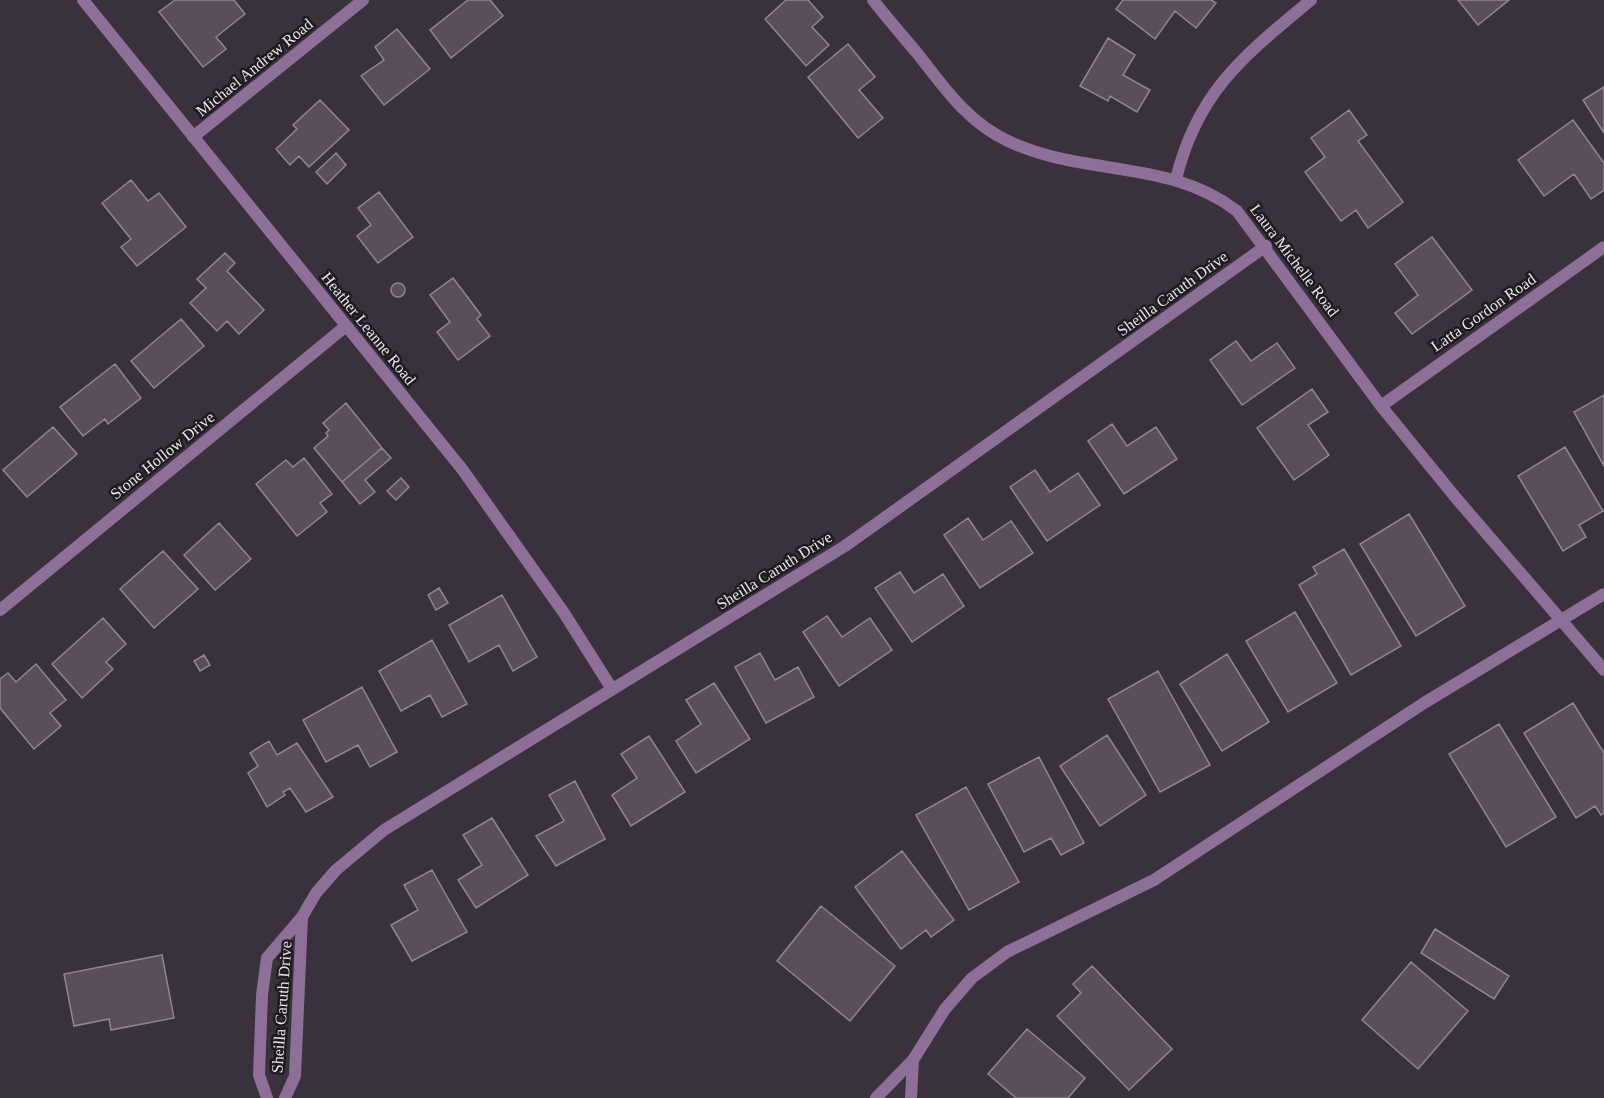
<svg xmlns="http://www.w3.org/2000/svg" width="1604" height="1098" font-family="'Times New Roman',serif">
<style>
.building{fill:#584f5b;stroke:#8f8693;stroke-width:1.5}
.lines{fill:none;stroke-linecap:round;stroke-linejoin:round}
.minor{stroke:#8d6f98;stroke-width:12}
.labels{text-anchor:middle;stroke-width:5;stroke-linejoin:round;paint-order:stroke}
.street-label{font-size:16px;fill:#eae4ec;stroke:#1e1a1f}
</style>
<rect width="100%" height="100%" fill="#39313c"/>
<path class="building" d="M 175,0 L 234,0 L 245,14 L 216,37 L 226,49 L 203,67 L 159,12 Z
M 468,0 L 490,0 L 503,16 L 451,58 L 430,30 Z
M 786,0 L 808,0 L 823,17 L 812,27 L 829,45 L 806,66 L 765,19 Z
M 1123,0 L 1211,0 L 1216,3 L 1196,28 L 1175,11 L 1155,39 L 1116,9 Z
M 1458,0 L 1509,0 L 1478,25 Z
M 397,29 L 430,69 L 384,105 L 361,76 L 384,60 L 375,47 Z
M 1108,38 L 1135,55 L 1123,75 L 1150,90 L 1137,112 L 1110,96 L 1108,101 L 1080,86 Z
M 848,44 L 875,77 L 859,90 L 883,118 L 858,138 L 808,77 Z
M 1604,87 L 1604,133 L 1583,100 Z
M 320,100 L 349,130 L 309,167 L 299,156 L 290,165 L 276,149 L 297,129 L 293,125 Z
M 1349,110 L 1367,135 L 1358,141 L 1403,202 L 1368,228 L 1356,210 L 1341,221 L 1305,172 L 1325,157 L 1311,138 Z
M 1573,120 L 1604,163 L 1604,190 L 1591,199 L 1574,174 L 1544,196 L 1518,160 Z
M 336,153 L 346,165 L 327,184 L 316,172 Z
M 131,180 L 148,201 L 159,193 L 186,227 L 137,266 L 121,247 L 131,239 L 102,203 Z
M 379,192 L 413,237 L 378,263 L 357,236 L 371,225 L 358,208 Z
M 1432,237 L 1472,290 L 1412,334 L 1395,313 L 1418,295 L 1395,264 Z
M 225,253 L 235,263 L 227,271 L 264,310 L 239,334 L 227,321 L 217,331 L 190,303 L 206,288 L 197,279 Z
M 453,278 L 481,315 L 477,319 L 490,336 L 458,360 L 437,332 L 450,322 L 430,295 Z
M391 290a7 7 0 1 1 14 0a7 7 0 1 1-14 0Z
M 181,319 L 204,346 L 154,388 L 131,361 Z
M 1236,341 L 1251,361 L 1277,343 L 1295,368 L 1242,405 L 1210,360 Z
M 115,364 L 141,398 L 108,424 L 105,419 L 83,436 L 60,407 Z
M 1312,389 L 1328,412 L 1308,425 L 1329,455 L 1294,480 L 1257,428 Z
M 1604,395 L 1604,466 L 1574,412 Z
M 346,403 L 382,448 L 342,482 L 314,448 L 328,436 L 326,433 L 329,430 L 323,423 Z
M 1112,424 L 1127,446 L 1156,427 L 1177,459 L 1124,494 L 1088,441 Z
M 53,427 L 77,454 L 27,497 L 3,470 Z
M 1565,447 L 1603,511 L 1579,525 L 1586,537 L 1563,551 L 1518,476 Z
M 382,448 L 391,458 L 365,480 L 375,492 L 360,504 L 342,482 Z
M 304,458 L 332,494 L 320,503 L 327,512 L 297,536 L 256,484 L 286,460 L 293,467 Z
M 1035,470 L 1050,492 L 1078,473 L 1100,505 L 1047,541 L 1010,487 Z
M 401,478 L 409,487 L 396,500 L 387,491 Z
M 1409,514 L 1465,606 L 1416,636 L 1360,544 Z
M 968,518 L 983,540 L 1011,521 L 1033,553 L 980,588 L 944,535 Z
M 219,523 L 251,559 L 215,590 L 184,555 Z
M 1344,549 L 1401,646 L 1351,675 L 1299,585 L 1317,574 L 1313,567 Z
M 163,551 L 198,589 L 154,628 L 120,589 Z
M 900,572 L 914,593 L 943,574 L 964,606 L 912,642 L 875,588 Z
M 439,588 L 448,603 L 436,610 L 428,595 Z
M 502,595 L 537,657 L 513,671 L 499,645 L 469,662 L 449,625 Z
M 1295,612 L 1337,683 L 1288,712 L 1246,641 Z
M 827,616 L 842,637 L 870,618 L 892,650 L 839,686 L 803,632 Z
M 103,618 L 126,644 L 106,662 L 113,669 L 82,698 L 52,664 Z
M 432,640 L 467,704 L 442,717 L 430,695 L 401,711 L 379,671 Z
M 760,653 L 775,680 L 798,667 L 814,697 L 766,723 L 735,667 Z
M 1227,654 L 1269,722 L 1222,751 L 1180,684 Z
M 204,655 L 210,665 L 200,671 L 194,661 Z
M 36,664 L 66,700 L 50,713 L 61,726 L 34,749 L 0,708 L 0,679 L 8,673 L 16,682 Z
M 1158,671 L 1210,765 L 1160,792 L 1108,699 Z
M 714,683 L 750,739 L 696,773 L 676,741 L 701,724 L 686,700 Z
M 362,687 L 397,752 L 370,767 L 358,745 L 326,762 L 303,720 Z
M 1573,703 L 1604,753 L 1604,813 L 1601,815 L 1595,806 L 1576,818 L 1524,733 Z
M 1499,724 L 1556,817 L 1506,847 L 1449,754 Z
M 1107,735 L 1146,795 L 1100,826 L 1060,766 Z
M 649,736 L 685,792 L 631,826 L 612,795 L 637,778 L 621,754 Z
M 269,741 L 277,755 L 297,743 L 333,797 L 306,812 L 290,788 L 283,792 L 285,795 L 267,807 L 248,773 L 258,766 L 250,753 Z
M 1039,757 L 1084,843 L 1061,855 L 1051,838 L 1024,852 L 988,784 Z
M 575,781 L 605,839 L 556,866 L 536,836 L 564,821 L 549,795 Z
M 966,787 L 1019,882 L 969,910 L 916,815 Z
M 492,818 L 528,875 L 476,908 L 458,880 L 482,865 L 463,835 Z
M 902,851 L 954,920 L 931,937 L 926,930 L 901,949 L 855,887 Z
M 432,870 L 467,932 L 412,961 L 391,925 L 418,910 L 404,885 Z
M 821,906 L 895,966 L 850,1021 L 777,961 Z
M 1435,929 L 1509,976 L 1494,999 L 1421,953 Z
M 162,955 L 174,1018 L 111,1030 L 109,1019 L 74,1026 L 64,974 Z
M 1411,962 L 1468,1011 L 1418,1069 L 1362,1020 Z
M 1092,966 L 1172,1049 L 1129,1090 L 1057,1016 L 1081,993 L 1073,984 Z
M 1027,1029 L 1085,1078 L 1068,1098 L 1016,1098 L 988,1074 Z"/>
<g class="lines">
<path class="minor" d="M 83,0 L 462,469 L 564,613 L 612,689
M 873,0 C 887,18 902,35 917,53 C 944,87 967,122 1008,141 C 1083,177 1167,158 1237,211 L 1381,406 L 1456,498 L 1604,670
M 193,137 L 363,0
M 1176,179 C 1198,90 1245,55 1311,0
M 1381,406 L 1604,247
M 0,610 L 346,326
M 267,1098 L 259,1075 L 262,995 L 267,958 L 302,917 L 316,893 L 336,870 L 384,830 L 845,546 L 1266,246
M 285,1098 L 295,1076 L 302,917
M 876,1098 L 913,1060 L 945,1009 L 972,978 L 1007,952 L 1154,880 L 1424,703 L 1604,594
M 911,1098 L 913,1060"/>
</g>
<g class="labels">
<g class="street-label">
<text transform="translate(254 67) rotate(-39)" y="6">Michael Andrew Road</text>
<text transform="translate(1295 260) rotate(53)" y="6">Laura Michelle Road</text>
<text transform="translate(1172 293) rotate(-36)" y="6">Sheilla Caruth Drive</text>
<text transform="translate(1483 312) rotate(-35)" y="6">Latta Gordon Road</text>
<text transform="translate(369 328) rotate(51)" y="6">Heather Leanne Road</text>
<text transform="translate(162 455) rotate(-39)" y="6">Stone Hollow Drive</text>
<text transform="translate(774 570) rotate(-32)" y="6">Sheilla Caruth Drive</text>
<text transform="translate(281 1007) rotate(-86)" y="6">Sheilla Caruth Drive</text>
</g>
</g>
</svg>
